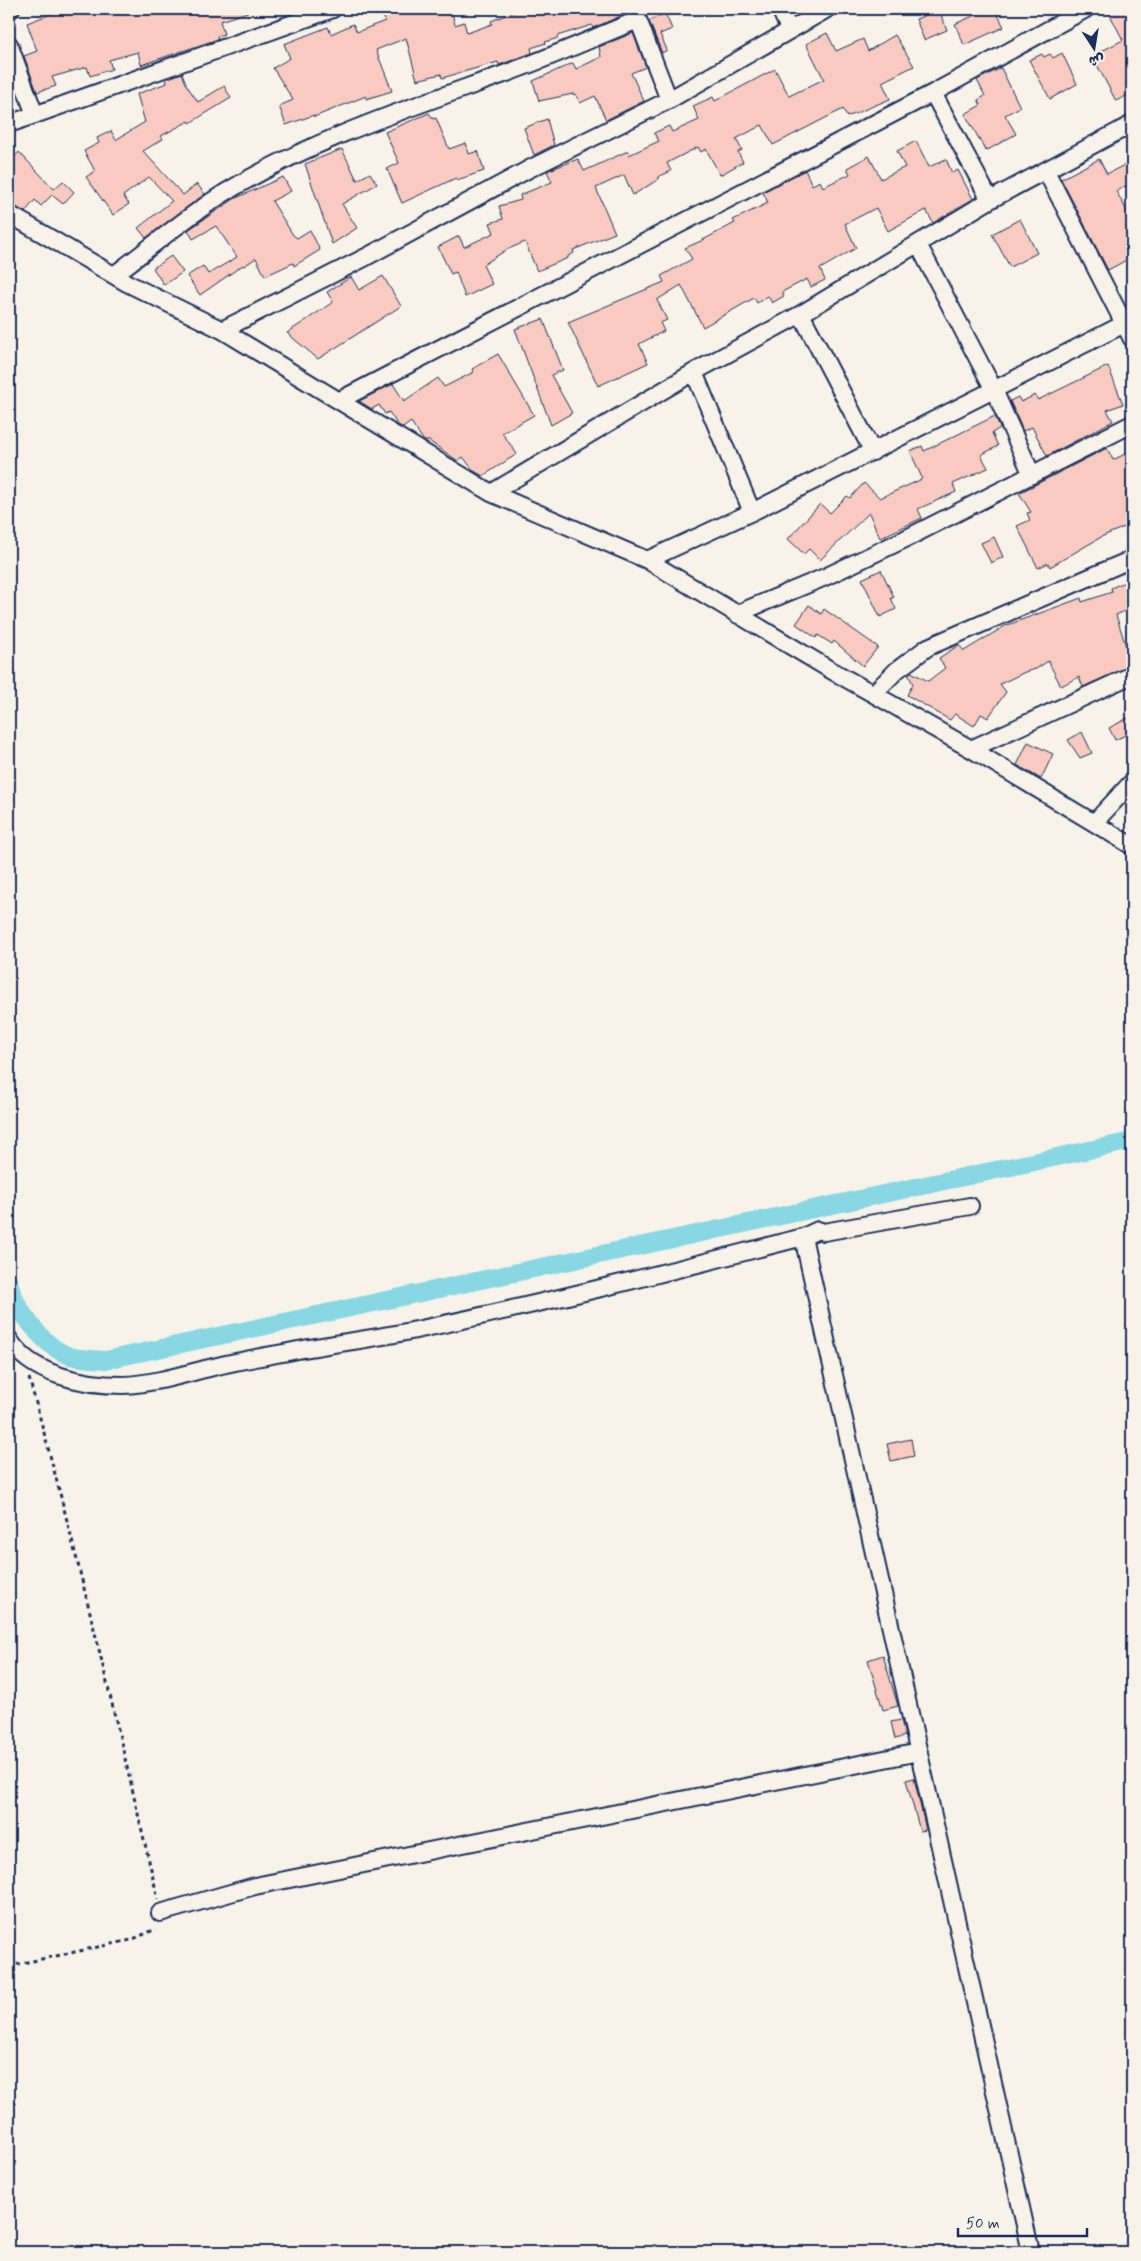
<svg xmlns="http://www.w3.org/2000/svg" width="1141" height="2261" font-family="Mynerve,'Playpen Sans Arabic',sans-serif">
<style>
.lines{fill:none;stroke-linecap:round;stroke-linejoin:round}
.canal{stroke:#88d7e4;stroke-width:18}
.building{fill:#f9cac0;stroke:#1b2f5e}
.minor-casing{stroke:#1b2f5e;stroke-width:20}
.path{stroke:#1b2f5e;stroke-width:3;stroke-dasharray:4 4;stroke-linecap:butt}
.minor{stroke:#f7f3e8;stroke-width:16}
</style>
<rect width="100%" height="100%" fill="#f7f3e8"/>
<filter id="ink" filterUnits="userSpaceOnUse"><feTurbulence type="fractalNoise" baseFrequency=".02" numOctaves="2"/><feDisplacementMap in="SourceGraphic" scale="10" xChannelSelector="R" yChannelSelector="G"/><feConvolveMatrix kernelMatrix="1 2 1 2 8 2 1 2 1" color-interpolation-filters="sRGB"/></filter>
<g filter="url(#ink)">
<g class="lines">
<path class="canal" d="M 9,1282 C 15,1309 46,1351 74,1357 C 84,1359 96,1359 106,1360 L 1132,1141"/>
</g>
<path class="building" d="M 54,9 L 248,9 L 248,12 L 220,21 L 224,34 L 217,36 L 218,39 L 141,65 L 138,52 L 109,60 L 112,69 L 90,76 L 87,67 L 52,77 L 56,86 L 37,92 L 24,56 L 37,51 L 27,23 L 56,12 Z
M 381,9 L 451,9 L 455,25 L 464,22 L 467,33 L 492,24 L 491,21 L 521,9 L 624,9 L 625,14 L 593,28 L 592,25 L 557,36 L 558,38 L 545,42 L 546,43 L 531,48 L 532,53 L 499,65 L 498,62 L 442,78 L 441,74 L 417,80 L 406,38 L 376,50 L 392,91 L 366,99 L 366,96 L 314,117 L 314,115 L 286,125 L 279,106 L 293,100 L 273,68 L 290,58 L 284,44 L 328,27 L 331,34 L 353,24 L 357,32 L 385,21 Z
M 989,9 L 995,9 L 1004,27 L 964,45 L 955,24 Z
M 1107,9 L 1132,9 L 1132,93 L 1116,101 L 1096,63 L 1098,62 L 1094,55 L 1123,40 Z
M 939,10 L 947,30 L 924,40 L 916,19 Z
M 665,13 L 672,29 L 660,34 L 667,50 L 662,53 L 649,21 Z
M 633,33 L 646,67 L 631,73 L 644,101 L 606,120 L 595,96 L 580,103 L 576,95 L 573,94 L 539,101 L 533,81 L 573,63 L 576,69 L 601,57 L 599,47 Z
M 827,33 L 836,51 L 863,39 L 868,51 L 895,35 L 914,66 L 882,82 L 890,99 L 847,117 L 843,109 L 773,145 L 762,125 L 736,139 L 742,150 L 738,152 L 743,162 L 720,175 L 706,149 L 701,152 L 698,147 L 667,163 L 671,171 L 658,177 L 659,179 L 633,195 L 624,175 L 596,188 L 615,233 L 573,250 L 574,253 L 568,256 L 568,258 L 537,271 L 525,242 L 506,250 L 483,265 L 492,284 L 465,297 L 456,272 L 451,274 L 438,247 L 459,236 L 464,247 L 494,233 L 490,223 L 503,219 L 499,206 L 521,200 L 520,195 L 552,182 L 547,171 L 578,159 L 584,171 L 628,151 L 629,155 L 659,141 L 654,133 L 669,126 L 672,132 L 699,120 L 693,106 L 713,97 L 715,101 L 775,69 L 789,96 L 824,79 L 806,44 Z
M 1062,53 L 1077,84 L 1050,99 L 1029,60 L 1042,54 L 1044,57 L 1050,54 L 1053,58 Z
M 1001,68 L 1020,107 L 1005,115 L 1016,134 L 986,151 L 965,114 L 981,105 L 978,100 L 985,96 L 977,80 Z
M 182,73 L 187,86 L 198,102 L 224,86 L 231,98 L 190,123 L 189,121 L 161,136 L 163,139 L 143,151 L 183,195 L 197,184 L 205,194 L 146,238 L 138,228 L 172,201 L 149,177 L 123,196 L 129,204 L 113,215 L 86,177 L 95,171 L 84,151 L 99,143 L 97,138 L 111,131 L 116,140 L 117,139 L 145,122 L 137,94 L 167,83 L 166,79 Z
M 429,113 L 433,119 L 436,118 L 449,149 L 466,143 L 469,154 L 478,151 L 484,171 L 457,180 L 456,178 L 402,203 L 387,169 L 399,163 L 385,132 Z
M 547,119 L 554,145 L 534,155 L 524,128 Z
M 916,141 L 929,167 L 946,159 L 952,173 L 958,170 L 973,199 L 933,223 L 926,210 L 888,231 L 876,208 L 845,224 L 856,248 L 820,269 L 825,280 L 811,287 L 807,279 L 782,292 L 784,296 L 772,303 L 768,296 L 757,303 L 754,298 L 703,327 L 681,285 L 657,300 L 667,320 L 660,323 L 664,331 L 639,344 L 648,363 L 598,386 L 568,322 L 664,282 L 661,276 L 692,259 L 685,248 L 701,241 L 735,223 L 733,220 L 768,203 L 763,192 L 805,170 L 812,185 L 820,181 L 823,187 L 850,174 L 847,168 L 869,156 L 881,179 L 905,167 L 897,151 Z
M 342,149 L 357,180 L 370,173 L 377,184 L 342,204 L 357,228 L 332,244 L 305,164 Z
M 19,152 L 54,189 L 63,181 L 74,192 L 63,204 L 52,195 L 41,206 L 35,200 L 25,212 L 9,204 L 9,163 Z
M 1099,159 L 1107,174 L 1132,161 L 1132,183 L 1116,191 L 1132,220 L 1132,257 L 1108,270 L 1061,179 Z
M 283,177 L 291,191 L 272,201 L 293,235 L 297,238 L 310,230 L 320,250 L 294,266 L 293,263 L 265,276 L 256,258 L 244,266 L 243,265 L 200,295 L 187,276 L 203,266 L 208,274 L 237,257 L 216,226 L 193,239 L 188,230 L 234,199 Z
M 1020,219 L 1037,253 L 1010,267 L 992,234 Z
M 171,256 L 183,272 L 164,285 L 153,268 Z
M 383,276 L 401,306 L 318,359 L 287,333 L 333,302 L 327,292 L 351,277 L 359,290 Z
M 543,319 L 563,370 L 551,375 L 572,413 L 551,425 L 515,329 Z
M 498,354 L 534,415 L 502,433 L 517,454 L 483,476 L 474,471 L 463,457 L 458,461 L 429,441 L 424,441 L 411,422 L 403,428 L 397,424 L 389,412 L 385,414 L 379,405 L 372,409 L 359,401 L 393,384 L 404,401 L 438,378 L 444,387 L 474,372 L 472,369 Z
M 1108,366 L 1123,404 L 1107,410 L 1113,421 L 1047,456 L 1032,427 L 1023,431 L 1010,401 L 1018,397 L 1021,402 L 1035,395 L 1038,400 Z
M 995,416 L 1000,428 L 992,433 L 998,446 L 981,455 L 988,468 L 953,484 L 956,492 L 918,509 L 922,518 L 880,538 L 869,513 L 820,560 L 809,549 L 804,554 L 788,539 L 820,504 L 830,513 L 847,496 L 850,498 L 864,483 L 880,498 L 920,480 L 922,478 L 910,451 L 922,446 L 924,451 Z
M 1107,448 L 1113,460 L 1129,452 L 1132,460 L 1132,490 L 1125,493 L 1132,511 L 1132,524 L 1103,536 L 1050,567 L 1048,563 L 1038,568 L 1017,526 L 1030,520 L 1027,513 L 1031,512 L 1019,493 Z
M 994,537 L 1003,557 L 991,563 L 981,543 Z
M 881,570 L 894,597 L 891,598 L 896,609 L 880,617 L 862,579 Z
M 1132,579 L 1132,608 L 1116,615 L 1132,665 L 1083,687 L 1079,677 L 1061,686 L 1048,661 L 1036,669 L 1025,672 L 1000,684 L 1006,692 L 988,718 L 981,714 L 974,726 L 955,714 L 950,720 L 907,695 L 913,684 L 908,674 L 911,672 L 928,681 L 945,668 L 939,658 L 959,645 L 964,651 L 1005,626 L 1081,598 L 1082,602 L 1112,592 L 1111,588 Z
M 809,605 L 821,614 L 824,609 L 878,647 L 863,666 L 834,641 L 832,644 L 818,635 L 816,638 L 796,624 Z
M 1132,716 L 1132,732 L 1115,740 L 1109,728 Z
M 1082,732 L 1092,753 L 1080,758 L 1068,740 Z
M 1028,742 L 1053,754 L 1041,779 L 1017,765 Z
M 911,1439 L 914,1456 L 891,1461 L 887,1444 Z
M 883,1655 L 898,1706 L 883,1710 L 868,1660 Z
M 901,1720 L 905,1736 L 895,1739 L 891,1722 Z
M 914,1778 L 926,1830 L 920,1831 L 906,1780 Z"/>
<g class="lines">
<defs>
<path id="minor" d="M 634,9 L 669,100
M 780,9 L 789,29
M 9,10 L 11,9
M 9,44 L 35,115
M 933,93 L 990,200
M 9,124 L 333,9
M 1046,171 L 1132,339
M 9,214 L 127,283 L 222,330 L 491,493 L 647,560 L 829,669 L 971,749 L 1094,823
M 918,244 L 994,390 L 1032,475
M 114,275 C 151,247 187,216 226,192 C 313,139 410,108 504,74 C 549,58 593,38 638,20
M 801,314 L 873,452
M 222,330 L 366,257 L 529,169 L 669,100 L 827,9
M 694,372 L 752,512
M 340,400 L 933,93 L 1086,9
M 491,493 L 694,372 L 801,314 L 990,200 L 1132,124
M 647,560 L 752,512 L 1132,320
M 736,614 L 825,577 L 905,539 L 1132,424
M 874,693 L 897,670 L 928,647 L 1132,559
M 971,749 L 1132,675
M 1132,782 L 1094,823 L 1132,846
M 803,1237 L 1031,2252
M 9,1339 C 30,1375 84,1385 123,1385 C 153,1384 184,1374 213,1367 C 241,1360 269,1356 298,1350 C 337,1343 377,1338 416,1330 C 546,1303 675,1270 803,1237 L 818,1230 L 824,1232 L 970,1206
M 160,1913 L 255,1886 L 919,1752"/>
</defs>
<use href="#minor" class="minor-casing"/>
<path class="path" d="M 29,1378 C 77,1550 117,1725 158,1899
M 9,1966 L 131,1940 L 156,1929"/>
<use href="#minor" class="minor"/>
</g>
</g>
<rect width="1141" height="2261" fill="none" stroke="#f7f3e8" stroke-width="30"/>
<rect x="15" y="15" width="1111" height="2231" fill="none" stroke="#1b2f5e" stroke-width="2" filter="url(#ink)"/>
<g transform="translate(1094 48) rotate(168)" stroke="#f7f3e8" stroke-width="4" paint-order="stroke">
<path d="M0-4L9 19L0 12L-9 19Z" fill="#1b2f5e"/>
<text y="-8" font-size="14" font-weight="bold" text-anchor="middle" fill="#1b2f5e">ش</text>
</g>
<path d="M958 2228v8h129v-8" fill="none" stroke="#1b2f5e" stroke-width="2.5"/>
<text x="966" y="2228" font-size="15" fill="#1b2f5e" stroke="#f7f3e8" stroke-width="4" paint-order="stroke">50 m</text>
</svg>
